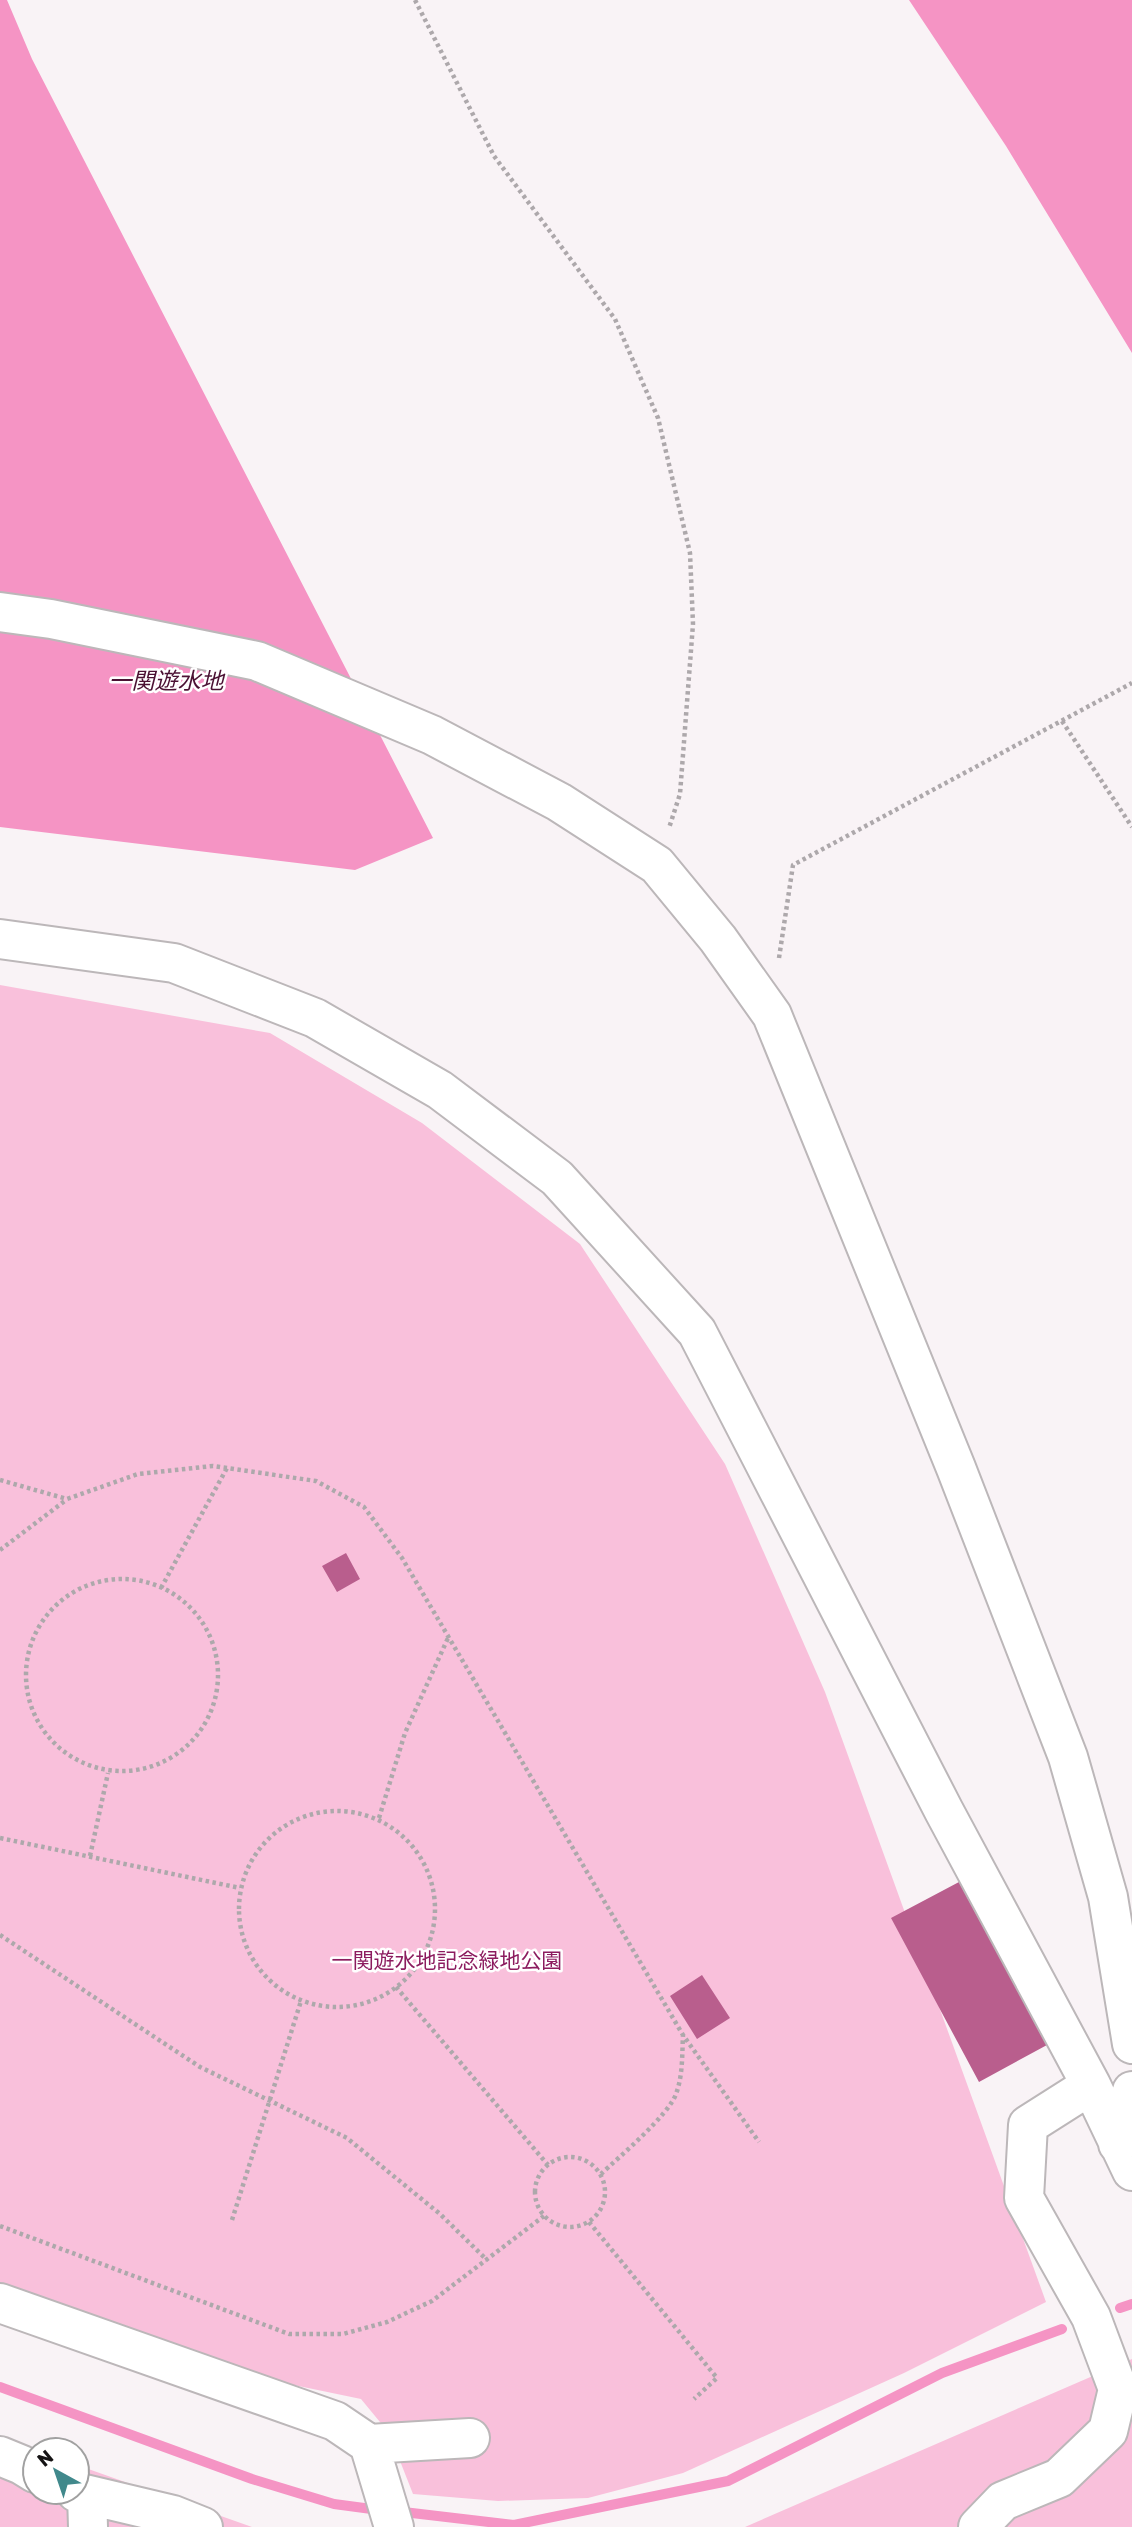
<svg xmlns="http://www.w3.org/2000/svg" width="1132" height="2527" font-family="Rubik,'Noto Sans JP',sans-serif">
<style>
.green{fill:#f9c0db}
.water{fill:#f594c4}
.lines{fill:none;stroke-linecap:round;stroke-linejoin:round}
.stream{stroke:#f594c4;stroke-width:10}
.building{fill:#b95e8d}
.minor-casing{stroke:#bcb7b9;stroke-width:42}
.path{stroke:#ada8ab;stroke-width:4.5;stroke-dasharray:3.5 3.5;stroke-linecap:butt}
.minor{stroke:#fff;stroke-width:38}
.labels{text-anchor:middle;stroke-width:5;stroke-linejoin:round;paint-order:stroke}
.park-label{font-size:21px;fill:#8c1c5f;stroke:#fff}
.water-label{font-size:23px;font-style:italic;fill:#4b1133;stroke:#fff}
</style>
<rect width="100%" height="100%" fill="#f9f3f6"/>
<path class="green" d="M 0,985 L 270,1033 L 422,1123 L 580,1244 L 725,1464 L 825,1692 L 1046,2302 L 904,2373 L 683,2473 L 588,2498 L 498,2501 L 413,2494 L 389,2433 L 361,2399 L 212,2368 L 0,2285 Z
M 1132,2359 L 1132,2527 L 745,2527 Z
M 0,2438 L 35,2492 L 77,2492 L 77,2465 L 252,2527 L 0,2527 Z"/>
<path class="water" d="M 0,0 L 7,0 L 32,59 L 433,838 L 355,870 L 0,827 Z
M 909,0 L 1132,0 L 1132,353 L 1006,146 Z"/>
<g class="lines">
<path class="stream" d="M 1120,2308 L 1132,2304
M 0,2387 L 252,2479 L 334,2504 L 379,2510
M 395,2511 L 514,2525 L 728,2481 L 942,2373 L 1062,2329"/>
</g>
<path class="building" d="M 346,1553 L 360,1579 L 337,1592 L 322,1566 Z
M 959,1882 L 1047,2045 L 979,2082 L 891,1918 Z
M 702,1975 L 730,2018 L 697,2039 L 670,1996 Z"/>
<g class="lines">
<defs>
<path id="minor" d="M 0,612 L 51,619 L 257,661 L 432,735 L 559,802 L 657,865 L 718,939 L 772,1015 L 956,1468 L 1068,1757 L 1108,1897 L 1132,2044
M 0,939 L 174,963 L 315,1018 L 440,1090 L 557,1178 L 697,1332 L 944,1811 L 1091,2085 L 1132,2171
M 1118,2144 L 1132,2091
M 0,2303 L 335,2421 L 369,2444 L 394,2527
M 369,2444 L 470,2438
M 0,2456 L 22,2465 L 35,2473
M 76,2492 L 173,2515 L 203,2527
M 87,2495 L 88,2527
M 978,2527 L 1003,2501 L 1059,2478 L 1108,2431 L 1118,2389 L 1091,2317 L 1024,2198 L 1028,2125 L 1091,2085"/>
</defs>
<use href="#minor" class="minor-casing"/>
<path class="path" d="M 415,0 L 494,156 L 615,319 L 658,418 L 690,553 L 693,624 L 680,794 L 669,828
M 1062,721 L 1132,827
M 779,958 L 793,865 L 1132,683
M 0,1480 L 67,1499 L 138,1474 L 213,1466 L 316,1481 L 364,1507 L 402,1558 L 683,2035 L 759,2142
M 0,1550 L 66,1500
M26 1675a96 96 0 1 1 192 0a96 96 0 1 1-192 0Z
M 161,1588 L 227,1468
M239 1909a98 98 0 1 1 196 0a98 98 0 1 1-196 0Z
M 379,1818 L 405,1733 L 448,1638
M 0,1838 L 240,1888
M 90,1856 L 108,1773
M 0,1935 L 200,2067 L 347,2138 L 440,2214 L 487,2260
M 396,1987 L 548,2165
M535 2192a35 35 0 1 1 70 0a35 35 0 1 1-70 0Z
M 601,2174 C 619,2157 668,2116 676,2094 C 683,2075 682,2055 683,2035
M 232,2220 L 301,2001
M 589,2222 L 717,2378 L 694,2399
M 0,2226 L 289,2334 L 343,2334 L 387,2322 L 432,2301 L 544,2216"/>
<use href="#minor" class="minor"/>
</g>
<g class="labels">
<g class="park-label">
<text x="447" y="1968">一関遊水地記念緑地公園</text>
</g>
<g class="water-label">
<text x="166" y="689">一関遊水地</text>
</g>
</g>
<g transform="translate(56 2471) rotate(320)"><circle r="33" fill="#ffffff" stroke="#a1a1a1" stroke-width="2"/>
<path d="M0-5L12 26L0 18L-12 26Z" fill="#41898c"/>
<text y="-10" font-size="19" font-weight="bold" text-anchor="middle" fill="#151314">N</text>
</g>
</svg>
